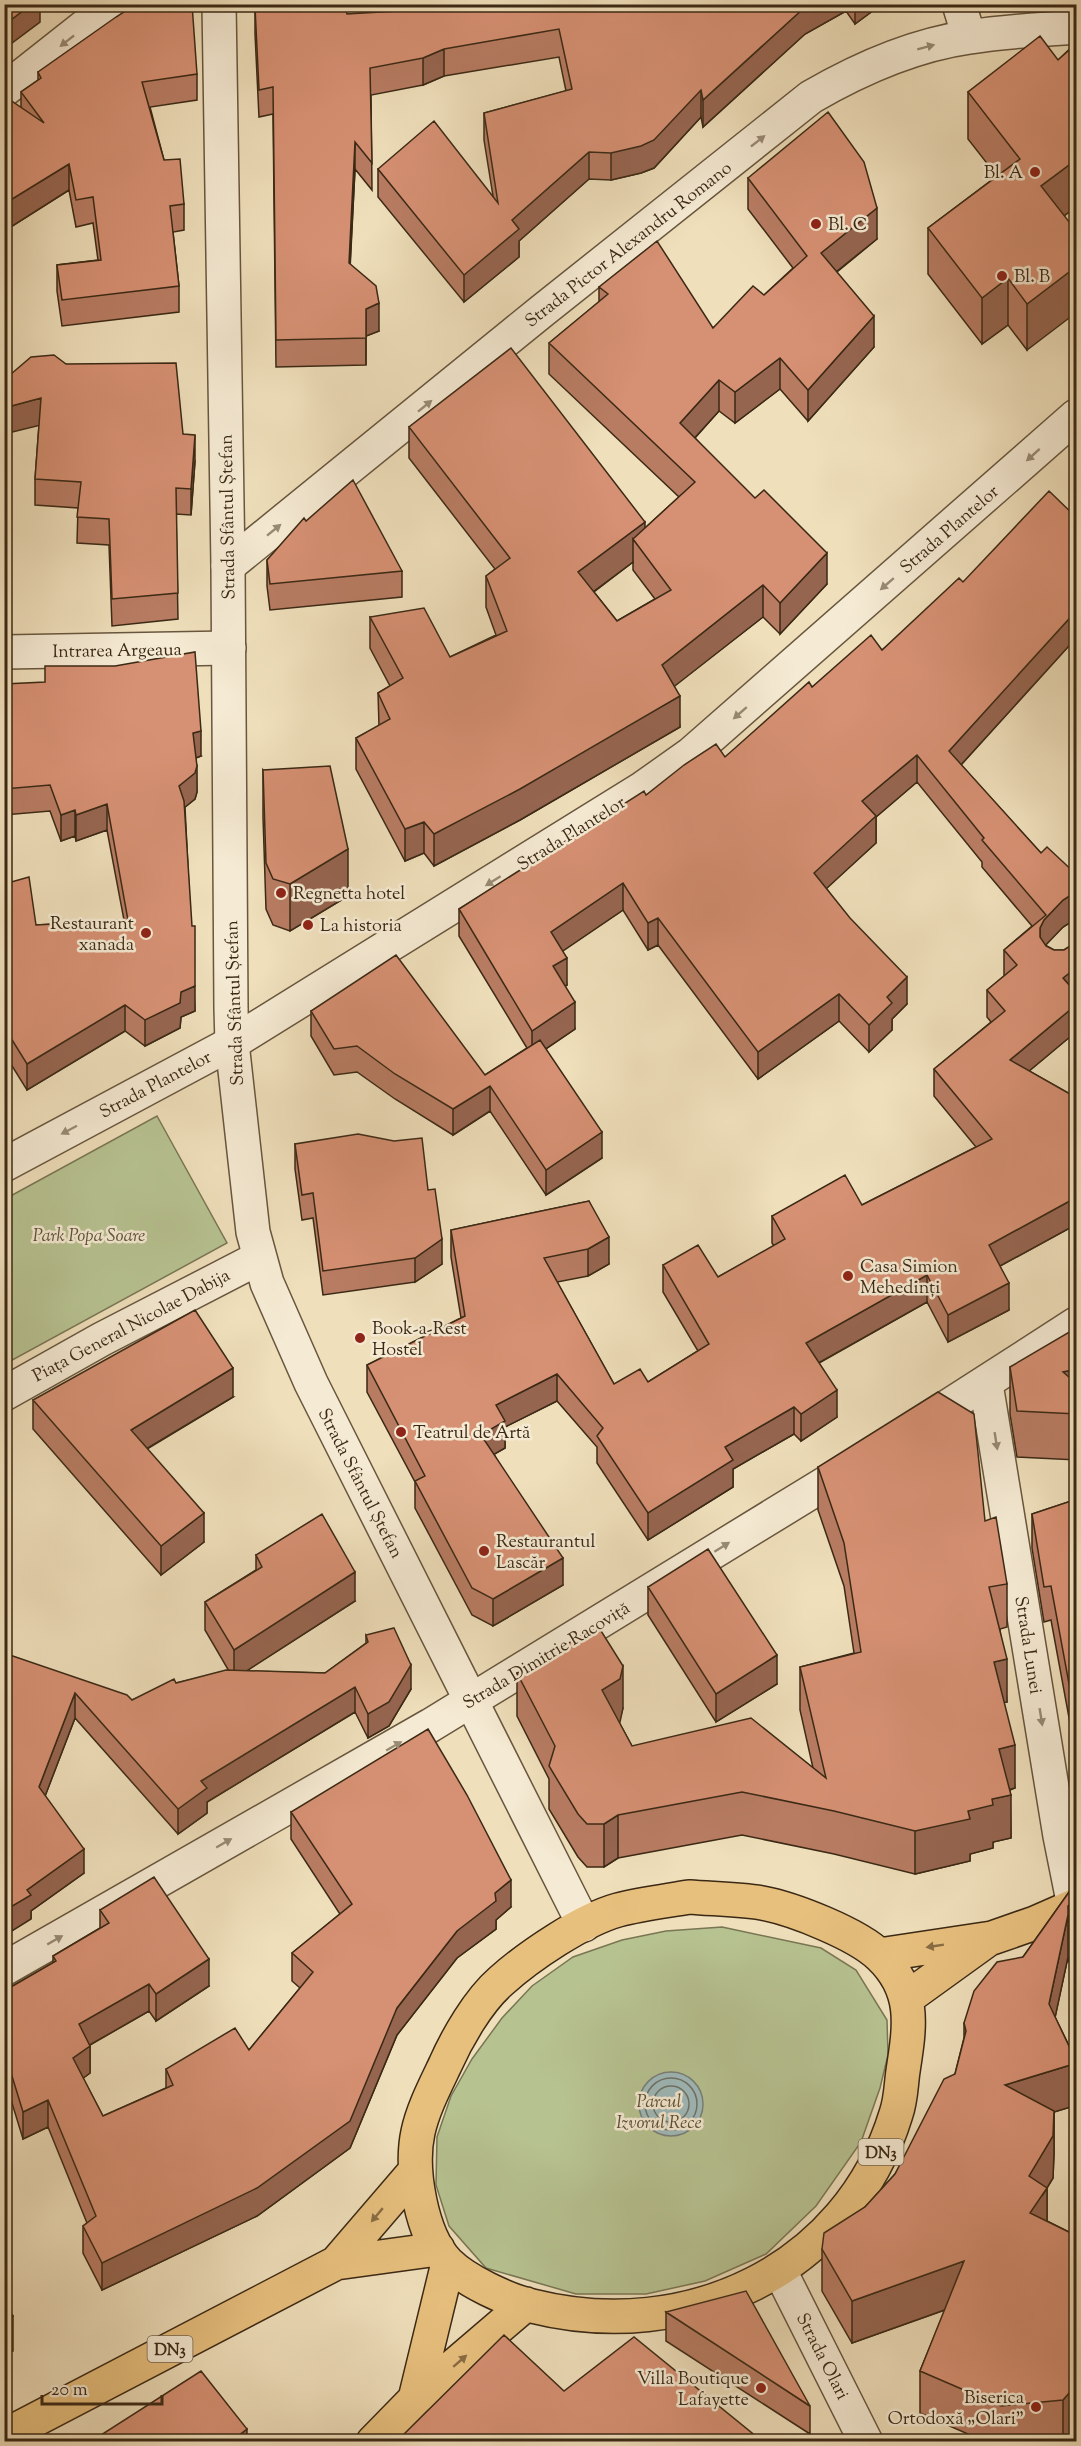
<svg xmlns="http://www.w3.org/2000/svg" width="1081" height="2446" font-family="'Sorts Mill Goudy',serif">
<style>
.green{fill:#b7c291;stroke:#797653;stroke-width:1.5}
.water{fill:#9fbabb;stroke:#778079;stroke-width:1.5}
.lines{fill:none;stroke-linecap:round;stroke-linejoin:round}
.shore{stroke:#6d7268;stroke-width:1.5}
.minor-casing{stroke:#68563e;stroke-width:36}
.tertiary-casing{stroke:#68563e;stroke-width:36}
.primary-casing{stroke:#3b2915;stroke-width:36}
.minor{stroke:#f5ead3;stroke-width:33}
.tertiary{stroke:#f5ead3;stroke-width:33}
.primary{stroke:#e8c07e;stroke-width:33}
.wall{fill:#b87c63;stroke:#3b2915;stroke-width:1.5;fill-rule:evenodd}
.shaded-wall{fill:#966550;stroke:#3b2915;stroke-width:1.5}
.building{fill:#d69073;stroke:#3b2915;stroke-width:1.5}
.oneway{fill:#988a74}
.oneway2{fill:#896d44}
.poi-dot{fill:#8f2418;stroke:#f5ead3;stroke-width:2}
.labels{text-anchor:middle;stroke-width:5;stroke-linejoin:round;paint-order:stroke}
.shield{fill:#f5ead3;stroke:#73634e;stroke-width:1.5}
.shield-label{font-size:16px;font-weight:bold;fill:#3b2915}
.poi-label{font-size:18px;fill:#3b2915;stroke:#f5ead3;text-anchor:start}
.street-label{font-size:18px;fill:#3b2915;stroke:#f5ead3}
.park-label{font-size:18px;font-style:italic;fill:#5a4f34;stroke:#f5ead3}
</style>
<rect width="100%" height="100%" fill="#efdfbb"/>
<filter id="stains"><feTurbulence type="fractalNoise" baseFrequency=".00333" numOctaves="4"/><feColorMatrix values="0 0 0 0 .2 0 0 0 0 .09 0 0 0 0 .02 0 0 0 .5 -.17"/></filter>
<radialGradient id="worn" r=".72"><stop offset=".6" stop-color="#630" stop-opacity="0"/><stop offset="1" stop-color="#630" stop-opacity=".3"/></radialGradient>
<path class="green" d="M 157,1116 L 227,1243 L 5,1364 L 5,1199 Z
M 722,1927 L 821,1948 L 856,1970 L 887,2020 L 888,2055 L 880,2088 L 861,2142 L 816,2206 L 766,2254 L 705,2281 L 646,2294 L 576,2294 L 486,2268 L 449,2226 L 436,2185 L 437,2137 L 451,2096 L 472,2059 L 502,2018 L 532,1986 L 573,1957 L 622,1940 L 666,1931 Z"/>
<path class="water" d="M639 2104a32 32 0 1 1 64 0a32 32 0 1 1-64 0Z"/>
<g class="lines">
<path class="shore" d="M645 2104a26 26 0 1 1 52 0a26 26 0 1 1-52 0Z
M653 2104a18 18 0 1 1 36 0a18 18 0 1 1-36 0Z"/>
<defs>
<path id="minor" d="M 959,4 L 969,37
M 4,90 L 113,4
M 228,566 L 542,311 L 811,97 C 861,68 913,45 970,37 C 1005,31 1041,30 1076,27
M 5,652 L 229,648
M 4,1165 L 232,1043 L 643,788 L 691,754 L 1076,416
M 986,1384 L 1060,1836 L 1074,1906
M 4,1394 L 102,1339 L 259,1258
M 919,1425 L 1076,1324
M 4,1969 L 431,1725 L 857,1464
M 780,2271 L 866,2442"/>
<path id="tertiary" d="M 219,4 L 228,566 L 231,1009 L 232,1043 L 253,1232 L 267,1283 L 311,1383 L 584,1925"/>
<path id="primary" d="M 689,1897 C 713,1899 738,1899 762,1903 C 794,1909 857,1934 880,1956 C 916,1990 910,2026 903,2071 C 901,2085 901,2100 896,2114 C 848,2271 687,2345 532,2306 C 507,2300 466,2281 448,2263 C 421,2235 410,2169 418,2132 C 423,2109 435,2086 445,2065 C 457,2038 478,2001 501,1981 C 529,1956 582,1920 618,1910 C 641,1904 666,1901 689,1897 Z
M 879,1955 L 992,1938 L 1035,1923 L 1076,1905
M 907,1998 L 986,1941
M 336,2263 L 415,2171
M 415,2399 L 448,2263
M 4,2436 L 336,2263 L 438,2249
M 373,2442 L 415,2399 L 526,2304"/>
</defs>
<use href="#minor" class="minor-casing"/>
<use href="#tertiary" class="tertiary-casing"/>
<use href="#primary" class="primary-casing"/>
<use href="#minor" class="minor"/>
<use href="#tertiary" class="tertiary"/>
<use href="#primary" class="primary"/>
</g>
<path class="wall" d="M 423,4 L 882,4 L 855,24 L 846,11 L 805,34 L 703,127 L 701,117 L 654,168 L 641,173 L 611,180 L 589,179 L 519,241 L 519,257 L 464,302 L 378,197 L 378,169 L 493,196 L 484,140 L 484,113 L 566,91 L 559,57 L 444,76 L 423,85 L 371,95 L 372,190 L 355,169 L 350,264 L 379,331 L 366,336 L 366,365 L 276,367 L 273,114 L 259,117 L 255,34 L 255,7 L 347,14 L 424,9 Z
M 1050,4 L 1077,4 L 1077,7 L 1051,10 Z
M 1076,43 L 1077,206 L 1064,216 L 1027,350 L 1008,325 L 982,344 L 928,274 L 928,228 L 997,176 L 968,139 L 968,92 L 1058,60 Z
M 38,72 L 197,74 L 197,100 L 150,107 L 164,160 L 184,204 L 184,230 L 173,232 L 179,286 L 179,312 L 62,326 L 57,291 L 57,265 L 98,260 L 93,223 L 76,227 L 69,190 L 6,230 L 6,240 L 4,240 L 4,104 L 21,107 L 21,92 L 38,80 Z
M 748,178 L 877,239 L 837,272 L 874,347 L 808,421 L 780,389 L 735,423 L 719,411 L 695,438 L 827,584 L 780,634 L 763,617 L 674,686 L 680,727 L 520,820 L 434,866 L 424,853 L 405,861 L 356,769 L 356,738 L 379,726 L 378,693 L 390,686 L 370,648 L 370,617 L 450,657 L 496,635 L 486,607 L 486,576 L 495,569 L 409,458 L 409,427 L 645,528 L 679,497 L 549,374 L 549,343 L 599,302 L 599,287 L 713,328 L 764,295 L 793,268 L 748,209 ZM 633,562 L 633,570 L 655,599 L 617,621 L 594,592 Z
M 66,364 L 183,434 L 195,461 L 191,515 L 176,514 L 178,619 L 112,626 L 109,545 L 77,543 L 78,508 L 35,505 L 35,479 L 39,425 Z
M 1077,518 L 1077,637 L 961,765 L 1041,853 L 1077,875 L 1077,922 L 1071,922 L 1063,927 L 1045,945 L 1054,950 L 1064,950 L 1072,945 L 1077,940 L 1077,1031 L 1029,1071 L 1077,1098 L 1077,1224 L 1000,1266 L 1009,1310 L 948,1342 L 927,1302 L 819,1363 L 837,1417 L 801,1441 L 794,1434 L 733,1469 L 733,1487 L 648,1540 L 597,1463 L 597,1447 L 557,1401 L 505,1427 L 505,1448 L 494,1454 L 563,1585 L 493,1626 L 472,1615 L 415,1508 L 415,1482 L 367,1392 L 367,1365 L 461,1318 L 451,1257 L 451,1230 L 589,1201 L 609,1264 L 588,1276 L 557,1282 L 614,1384 L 648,1382 L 698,1351 L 663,1292 L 663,1265 L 718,1277 L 774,1246 L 772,1243 L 772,1216 L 862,1205 L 976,1147 L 934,1096 L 934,1069 L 991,1022 L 987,1017 L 987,990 L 1004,976 L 1004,950 L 1032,926 L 982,867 L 982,862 L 917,782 L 876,817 L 876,843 L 826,888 L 907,1004 L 892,1019 L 892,1030 L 869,1052 L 839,1021 L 758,1079 L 658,945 L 648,950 L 623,910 L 562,951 L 567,985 L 565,986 L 575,1029 L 546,1049 L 602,1158 L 546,1195 L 490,1111 L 453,1135 L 395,1099 L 357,1072 L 334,1075 L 311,1036 L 311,1011 L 485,1075 L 527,1048 L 459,936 L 459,909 L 646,795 L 725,757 L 812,687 L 882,650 L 963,582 Z
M 306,521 L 402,571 L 402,597 L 270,610 L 267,586 L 267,560 Z
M 4,684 L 201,756 L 196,758 L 197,792 L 195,799 L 185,807 L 195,1011 L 181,1017 L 180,1028 L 145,1046 L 125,1031 L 27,1090 L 4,1053 L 4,884 L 36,925 L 124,920 L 107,830 L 76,841 L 75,836 L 61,841 L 50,811 L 4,815 Z
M 263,770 L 348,896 L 290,931 L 273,925 L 266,909 L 263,817 Z
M 295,1144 L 428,1190 L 442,1264 L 415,1282 L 323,1295 L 313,1218 L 302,1220 L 295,1169 Z
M 1077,1343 L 1077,1460 L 1017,1457 L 1010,1414 L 1010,1367 Z
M 233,1397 L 147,1449 L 204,1542 L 161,1575 L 33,1429 L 33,1400 Z
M 818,1467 L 985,1521 L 1007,1584 L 1007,1627 L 1000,1629 L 1007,1702 L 1004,1702 L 1015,1788 L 1010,1790 L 1011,1838 L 993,1842 L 993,1848 L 970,1854 L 970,1861 L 915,1874 L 834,1854 L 742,1835 L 618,1858 L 604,1867 L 587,1867 L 578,1857 L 549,1809 L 549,1779 L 517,1716 L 517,1673 L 623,1708 L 619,1722 L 632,1746 L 813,1768 L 800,1710 L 800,1667 L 854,1653 L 844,1586 L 818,1510 Z
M 1077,1499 L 1077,1761 L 1051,1620 L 1044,1622 L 1032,1548 L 1032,1514 Z
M 256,1555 L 355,1601 L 246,1671 L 325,1673 L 366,1643 L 366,1635 L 411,1689 L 389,1726 L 368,1738 L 355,1712 L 207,1802 L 207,1813 L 178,1834 L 75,1718 L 45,1796 L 84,1873 L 31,1911 L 31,1919 L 4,1653 L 132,1700 L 176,1683 L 229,1671 L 205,1630 L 205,1602 L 256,1570 Z
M 648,1587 L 777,1684 L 716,1722 L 648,1615 Z
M 291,1812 L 511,1907 L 496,1920 L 496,1929 L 457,1958 L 397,2035 L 350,2148 L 257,2216 L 102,2290 L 83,2253 L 83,2226 L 87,2223 L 48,2127 L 23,2139 L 4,2077 L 4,1991 L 53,1963 L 53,1956 L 100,1928 L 100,1910 L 209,1986 L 156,2021 L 149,2011 L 90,2045 L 90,2073 L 83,2078 L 103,2116 L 166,2088 L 166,2069 L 249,2050 L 300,1988 L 292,1981 L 292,1953 L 340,1914 L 291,1839 Z
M 1074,1885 L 1074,1902 L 1077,1901 L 1077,1975 L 1068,1960 L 1068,1957 L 1055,2017 L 1077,2062 L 1077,2105 L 1054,2112 L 1054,2153 L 1053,2178 L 1047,2188 L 1047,2221 L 1077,2236 L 1077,2426 L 1063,2441 L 986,2442 L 920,2413 L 920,2371 L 945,2310 L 852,2343 L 822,2291 L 822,2249 L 865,2207 L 895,2174 L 955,2074 L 964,2038 L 964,2023 L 1023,1957 Z
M 666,2312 L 810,2406 L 810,2434 L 666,2341 Z"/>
<path class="shaded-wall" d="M 32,4 L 41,4 L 40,5 L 40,22 L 4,49 L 4,25 Z
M 809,4 L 846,4 L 846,11 L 805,34 L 703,127 L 703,100 L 805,7 Z
M 855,4 L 882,4 L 855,24 Z
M 444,49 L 444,76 L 423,85 L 423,58 Z
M 701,90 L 701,117 L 654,168 L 641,173 L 611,180 L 611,153 Z
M 355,142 L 355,169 L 349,290 L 349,263 Z
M 589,152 L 589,179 L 519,241 L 519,257 L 464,302 L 464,275 L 512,220 Z
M 1077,159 L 1077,206 L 1041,233 L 1041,186 Z
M 69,164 L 69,190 L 6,230 L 6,214 L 4,214 L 4,204 Z
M 877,208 L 877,239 L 821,284 L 821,253 Z
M 1077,266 L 1077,312 L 1027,350 L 1027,304 Z
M 1008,278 L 1008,325 L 982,344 L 982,298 Z
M 379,303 L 379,331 L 366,336 L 366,365 L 366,309 Z
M 874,316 L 874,347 L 808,421 L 808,390 Z
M 780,358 L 780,389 L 735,423 L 735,392 Z
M 719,380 L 719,411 L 680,454 L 680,423 Z
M 41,398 L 41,425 L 4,434 L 4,408 Z
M 195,435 L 195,461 L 191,515 L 191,489 Z
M 645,522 L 645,553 L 633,539 L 633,562 L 578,603 L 578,572 Z
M 827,553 L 827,584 L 780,634 L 780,603 Z
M 763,585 L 763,617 L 662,696 L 662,665 Z
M 1077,610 L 1077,637 L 949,778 L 949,751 Z
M 680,696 L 680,727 L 520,820 L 434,866 L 434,834 Z
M 201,731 L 201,756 L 193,759 L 193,733 Z
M 917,755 L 917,782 L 876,817 L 876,843 L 814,900 L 814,873 L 862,801 Z
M 197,766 L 197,792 L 195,799 L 179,812 L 179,786 Z
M 107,804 L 107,830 L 76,841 L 76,815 Z
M 75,810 L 75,836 L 61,841 L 61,815 Z
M 424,822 L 424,853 L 405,861 L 405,829 Z
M 348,849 L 348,896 L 290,931 L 290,884 Z
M 623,883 L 623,910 L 551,959 L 551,932 Z
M 1071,895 L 1071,922 L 1063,927 L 1044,947 L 1040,955 L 1040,928 L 1044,920 L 1063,900 Z
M 658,918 L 658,945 L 648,950 L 648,923 Z
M 567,958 L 567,985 L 553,993 L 553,966 Z
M 1077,967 L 1077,994 L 1063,978 Z
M 907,977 L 907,1004 L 892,1019 L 892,1030 L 869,1052 L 869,1025 L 887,997 Z
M 195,986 L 195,1011 L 181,1017 L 180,1028 L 145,1046 L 145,1020 L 181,992 Z
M 839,994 L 839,1021 L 758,1079 L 758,1052 Z
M 575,1002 L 575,1029 L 532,1058 L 532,1031 Z
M 1077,1004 L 1077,1031 L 1010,1087 L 1010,1060 Z
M 125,1005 L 125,1031 L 27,1090 L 27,1064 Z
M 490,1086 L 490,1111 L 453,1135 L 453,1109 Z
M 602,1132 L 602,1158 L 546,1195 L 546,1170 Z
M 1077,1197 L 1077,1224 L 989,1272 L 989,1245 Z
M 609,1237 L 609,1264 L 588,1276 L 588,1249 Z
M 442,1239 L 442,1264 L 415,1282 L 415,1258 Z
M 927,1275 L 927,1302 L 806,1370 L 806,1343 Z
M 1009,1283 L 1009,1310 L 948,1342 L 948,1315 Z
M 233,1368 L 233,1397 L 131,1458 L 131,1430 Z
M 1077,1369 L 1077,1414 L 1063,1372 Z
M 557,1374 L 557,1401 L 505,1427 L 505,1448 L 481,1462 L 481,1435 L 496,1405 Z
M 837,1390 L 837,1417 L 801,1441 L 801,1414 Z
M 794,1407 L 794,1434 L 733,1469 L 733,1487 L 648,1540 L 648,1513 L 725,1447 Z
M 204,1513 L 204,1542 L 161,1575 L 161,1546 Z
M 563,1558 L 563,1585 L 493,1626 L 493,1599 Z
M 355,1572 L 355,1601 L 234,1679 L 234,1650 Z
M 777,1655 L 777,1684 L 716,1722 L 716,1694 Z
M 1007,1659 L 1007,1702 L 994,1705 L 994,1662 Z
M 411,1665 L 411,1689 L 389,1726 L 368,1738 L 368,1714 Z
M 623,1666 L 623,1708 L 620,1722 L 602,1733 L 602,1690 Z
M 355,1687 L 355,1712 L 207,1802 L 207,1813 L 178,1834 L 178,1809 L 201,1781 Z
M 75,1693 L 75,1718 L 39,1812 L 39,1787 Z
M 1015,1745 L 1015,1788 L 999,1792 L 999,1749 Z
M 1011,1795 L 1011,1838 L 993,1842 L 993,1848 L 970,1854 L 970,1861 L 915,1874 L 915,1831 L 968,1811 L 992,1799 Z
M 618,1815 L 618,1858 L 604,1867 L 604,1824 Z
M 84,1849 L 84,1873 L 31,1911 L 31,1919 L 4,1936 L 4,1911 L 27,1890 Z
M 511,1880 L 511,1907 L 496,1920 L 496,1929 L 457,1958 L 397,2035 L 350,2148 L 257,2216 L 102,2290 L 102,2263 L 397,2008 L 457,1931 L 495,1893 Z
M 1074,1885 L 1074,1916 L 1069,1908 Z
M 1068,1915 L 1068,1957 L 1049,2046 L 1049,2004 Z
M 209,1959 L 209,1986 L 156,2021 L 156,1994 Z
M 149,1984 L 149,2011 L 79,2051 L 79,2024 Z
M 90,2046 L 90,2073 L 73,2086 L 73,2058 Z
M 1077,2063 L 1077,2105 L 1054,2112 L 1054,2153 L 1053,2178 L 1042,2196 L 1047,2188 L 1047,2230 L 1030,2216 L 1005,2085 Z
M 48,2100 L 48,2127 L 23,2139 L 23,2112 Z
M 964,2261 L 964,2303 L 852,2343 L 852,2301 Z
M 13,2316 L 13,2351 L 4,2356 L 4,2321 Z
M 1077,2384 L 1077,2426 L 1063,2441 L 1063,2400 Z
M 247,2429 L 247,2442 L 230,2442 Z"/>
<path class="building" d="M 4,4 L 32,4 L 4,25 Z
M 136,4 L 192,4 L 197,74 L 142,82 L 164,160 L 180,159 L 184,204 L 170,206 L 179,286 L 62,300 L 57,265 L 101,260 L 93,197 L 76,200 L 69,164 L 4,204 L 4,104 L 10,100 L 44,123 L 21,92 L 41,78 L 38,72 L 116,17 Z
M 272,4 L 344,4 L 347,14 L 432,9 L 431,4 L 809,4 L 805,7 L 703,100 L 701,90 L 654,140 L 641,146 L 611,153 L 589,152 L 512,220 L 519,229 L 464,275 L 378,169 L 434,121 L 498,203 L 484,113 L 572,89 L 559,29 L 444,49 L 423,58 L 370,68 L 372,163 L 355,142 L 349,263 L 376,286 L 379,303 L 366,309 L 366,338 L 276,340 L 273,87 L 259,90 L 255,7 Z
M 1040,36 L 1058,60 L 1077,43 L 1077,159 L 1041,186 L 1077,232 L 1077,266 L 1027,304 L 1008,278 L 982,298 L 928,228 L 1020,159 L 968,92 Z
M 828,112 L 864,162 L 877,208 L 821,253 L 874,316 L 808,390 L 780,358 L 735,392 L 719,380 L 680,423 L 755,498 L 764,490 L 827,553 L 780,603 L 763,585 L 662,665 L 680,696 L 520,789 L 434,834 L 424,822 L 405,829 L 356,738 L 390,719 L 378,693 L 403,678 L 370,617 L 424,608 L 450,657 L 507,631 L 486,576 L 510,558 L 409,427 L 511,348 L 645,522 L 578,572 L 617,621 L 671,590 L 633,539 L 695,482 L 549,343 L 608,294 L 599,287 L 657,241 L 713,328 L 753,286 L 764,295 L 807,256 L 748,178 Z
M 54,355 L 66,364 L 176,363 L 183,434 L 195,435 L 191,489 L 176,488 L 178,593 L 112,599 L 109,519 L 77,517 L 81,482 L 35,479 L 41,398 L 4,408 L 4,380 L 31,357 Z
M 353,480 L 402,571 L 270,584 L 267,560 L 304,518 L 306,521 Z
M 1049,491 L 1077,518 L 1077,610 L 949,751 L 1041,853 L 1047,847 L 1077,875 L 1077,895 L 1071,895 L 1063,900 L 1044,920 L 1040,928 L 1040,937 L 1046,946 L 1054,950 L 1064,950 L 1072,945 L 1077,940 L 1077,967 L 1063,978 L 1077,994 L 1077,1004 L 1010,1060 L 1077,1098 L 1077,1197 L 989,1245 L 1009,1283 L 948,1315 L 927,1275 L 806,1343 L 837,1390 L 801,1414 L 794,1407 L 725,1447 L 733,1460 L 648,1513 L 597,1436 L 603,1428 L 557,1374 L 496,1405 L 505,1421 L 481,1435 L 563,1558 L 493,1599 L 472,1588 L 415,1481 L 425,1476 L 367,1365 L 465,1316 L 451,1230 L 589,1201 L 609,1237 L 588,1249 L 544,1258 L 614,1384 L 640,1369 L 648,1382 L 709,1344 L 663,1265 L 698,1245 L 718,1277 L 785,1239 L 772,1216 L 845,1175 L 862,1205 L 992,1139 L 934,1069 L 1005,1011 L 987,990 L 1017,965 L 1004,950 L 1046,915 L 982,840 L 984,838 L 917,755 L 862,801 L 876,816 L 814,873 L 850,918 L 907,977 L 887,997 L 892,1003 L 869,1025 L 839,994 L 758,1052 L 658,918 L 648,923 L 623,883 L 551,932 L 567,958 L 553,966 L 575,1002 L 532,1031 L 459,909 L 644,791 L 646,795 L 684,765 L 716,744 L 725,757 L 809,682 L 812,687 L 871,635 L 882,650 L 959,578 L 963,582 Z
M 195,652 L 201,731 L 193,733 L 197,766 L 195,773 L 179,786 L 184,801 L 192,926 L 195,926 L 195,986 L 181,992 L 180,1003 L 145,1020 L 125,1005 L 27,1064 L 4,1027 L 4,884 L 29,877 L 36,925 L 128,920 L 107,804 L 76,815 L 75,810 L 61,815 L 50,785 L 4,789 L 4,684 L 45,682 L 45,666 L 115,666 Z
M 330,766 L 348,849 L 290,884 L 273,879 L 266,863 L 263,770 Z
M 396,955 L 485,1075 L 540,1040 L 602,1132 L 546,1170 L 490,1086 L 453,1109 L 395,1074 L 357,1046 L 334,1049 L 311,1011 Z
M 358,1134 L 394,1141 L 422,1138 L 428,1190 L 435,1189 L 442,1239 L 415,1258 L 323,1271 L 313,1193 L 302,1195 L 295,1144 Z
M 195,1310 L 233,1368 L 131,1430 L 204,1513 L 161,1546 L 33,1400 Z
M 1071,1331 L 1077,1343 L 1077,1369 L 1063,1372 L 1077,1384 L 1077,1414 L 1017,1411 L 1010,1367 Z
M 938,1392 L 974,1414 L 985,1521 L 996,1517 L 1007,1584 L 989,1587 L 1007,1659 L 994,1662 L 1015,1745 L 999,1749 L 1011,1795 L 992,1799 L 993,1805 L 968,1811 L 970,1819 L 915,1831 L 834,1811 L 742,1792 L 618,1815 L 604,1824 L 587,1824 L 578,1814 L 549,1766 L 555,1746 L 517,1673 L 598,1626 L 623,1666 L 620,1679 L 602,1690 L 632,1746 L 751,1718 L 826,1778 L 800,1667 L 861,1652 L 844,1543 L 818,1467 Z
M 1077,1499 L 1077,1727 L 1051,1586 L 1044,1587 L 1032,1514 Z
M 322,1514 L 355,1572 L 234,1650 L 205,1602 L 262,1567 L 256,1555 Z
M 708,1549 L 777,1655 L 716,1694 L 648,1587 Z
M 394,1628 L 411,1665 L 389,1702 L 368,1714 L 355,1687 L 201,1781 L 207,1788 L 178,1809 L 75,1693 L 39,1787 L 84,1849 L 27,1890 L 31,1895 L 4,1911 L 4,1653 L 127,1695 L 132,1700 L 174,1679 L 176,1683 L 226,1670 L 325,1673 L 368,1642 L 366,1635 Z
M 428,1729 L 467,1795 L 511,1880 L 495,1893 L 496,1901 L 457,1931 L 397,2008 L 350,2121 L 257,2188 L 102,2263 L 83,2226 L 96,2216 L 48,2100 L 23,2112 L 4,2050 L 4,1991 L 56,1961 L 53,1956 L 109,1923 L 100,1910 L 154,1877 L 209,1959 L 156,1994 L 149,1984 L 79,2024 L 90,2046 L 73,2058 L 103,2116 L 173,2085 L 166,2069 L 235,2028 L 249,2050 L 313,1972 L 292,1953 L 352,1904 L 291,1812 Z
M 1074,1885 L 1070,1904 L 1068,1906 L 1068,1915 L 1049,2004 L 1077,2063 L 1005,2085 L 1054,2111 L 1053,2136 L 1029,2176 L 1047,2188 L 1030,2213 L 1077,2236 L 1077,2384 L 1063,2400 L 1001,2406 L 920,2371 L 964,2261 L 852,2301 L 822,2249 L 824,2233 L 865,2207 L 895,2174 L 944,2079 L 955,2074 L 966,2031 L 964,2023 L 974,1991 L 997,1962 L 1023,1957 Z
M 1077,1901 L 1077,1921 L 1068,1906 Z
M 746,2291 L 810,2406 L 666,2312 Z
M 4,2302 L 13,2316 L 4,2321 Z
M 504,2335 L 564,2391 L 634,2337 L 763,2442 L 396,2442 Z
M 201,2371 L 247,2429 L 230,2442 L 90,2442 Z"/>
<defs><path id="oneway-solid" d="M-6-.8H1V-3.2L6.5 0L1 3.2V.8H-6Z" transform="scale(1.5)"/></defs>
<g class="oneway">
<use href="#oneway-solid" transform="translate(67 41) rotate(142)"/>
<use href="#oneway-solid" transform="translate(926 47) rotate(-15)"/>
<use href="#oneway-solid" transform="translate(758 141) rotate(-38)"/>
<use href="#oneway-solid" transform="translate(425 406) rotate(-39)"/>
<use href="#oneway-solid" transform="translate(1033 455) rotate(138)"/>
<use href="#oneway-solid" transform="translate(274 530) rotate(-39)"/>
<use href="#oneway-solid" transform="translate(887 584) rotate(139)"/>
<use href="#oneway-solid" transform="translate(740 713) rotate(139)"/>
<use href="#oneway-solid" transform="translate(493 881) rotate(148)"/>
<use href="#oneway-solid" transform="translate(69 1130) rotate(152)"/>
<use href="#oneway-solid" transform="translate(996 1441) rotate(81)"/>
<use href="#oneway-solid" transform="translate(722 1547) rotate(-32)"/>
<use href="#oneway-solid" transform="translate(1041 1717) rotate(81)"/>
<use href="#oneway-solid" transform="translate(394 1746) rotate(-30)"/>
<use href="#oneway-solid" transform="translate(224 1843) rotate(-30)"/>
<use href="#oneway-solid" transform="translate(55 1940) rotate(-30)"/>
</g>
<g class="oneway2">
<use href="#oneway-solid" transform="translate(935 1946) rotate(171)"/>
<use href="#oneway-solid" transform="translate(377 2215) rotate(130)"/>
<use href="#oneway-solid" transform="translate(460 2361) rotate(-41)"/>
</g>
<g class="poi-dot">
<circle cx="1035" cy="172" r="6"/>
<circle cx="816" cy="224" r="6"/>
<circle cx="1002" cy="276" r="6"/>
<circle cx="281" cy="893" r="6"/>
<circle cx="308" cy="925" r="6"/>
<circle cx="146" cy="933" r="6"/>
<circle cx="848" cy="1276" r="6"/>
<circle cx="360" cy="1338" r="6"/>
<circle cx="401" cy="1432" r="6"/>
<circle cx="484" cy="1551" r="6"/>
<circle cx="761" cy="2388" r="6"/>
<circle cx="1036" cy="2407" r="6"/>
</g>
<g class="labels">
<g class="shield">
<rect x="858.5" y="2139" width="45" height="26" rx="4.5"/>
<rect x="147.5" y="2336" width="45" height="26" rx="4.5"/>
</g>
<g class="shield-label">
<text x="881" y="2158">DN3</text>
<text x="170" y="2355">DN3</text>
</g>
<g class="poi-label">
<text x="1023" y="178" text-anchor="end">Bl. A</text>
<text x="828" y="230">Bl. C</text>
<text x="1014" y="282">Bl. B</text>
<text x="293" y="899">Regnetta hotel</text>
<text x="134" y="929" text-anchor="end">Restaurant<tspan x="134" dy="21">xanada</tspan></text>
<text x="320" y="931">La historia</text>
<text x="860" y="1272">Casa Simion<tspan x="860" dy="21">Mehedinți</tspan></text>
<text x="372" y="1334">Book-a-Rest<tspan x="372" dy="21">Hostel</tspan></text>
<text x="413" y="1438">Teatrul de Artă</text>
<text x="496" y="1547">Restaurantul<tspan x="496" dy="21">Lascăr</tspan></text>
<text x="749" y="2384" text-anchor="end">Villa Boutique<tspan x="749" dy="21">Lafayette</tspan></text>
<text x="1024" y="2403" text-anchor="end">Biserica<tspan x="1024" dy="21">Ortodoxă „Olari”</tspan></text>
</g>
<g class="street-label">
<text transform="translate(628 244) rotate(-38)" y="6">Strada Pictor Alexandru Romano</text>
<text transform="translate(227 517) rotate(-91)" y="6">Strada Sfântul Ștefan</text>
<text transform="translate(949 529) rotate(-41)" y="6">Strada Plantelor</text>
<text transform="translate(117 650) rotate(-1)" y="6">Intrarea Argeaua</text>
<text transform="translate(571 833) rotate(-32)" y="6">Strada Plantelor</text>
<text transform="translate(234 1003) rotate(-92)" y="6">Strada Sfântul Ștefan</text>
<text transform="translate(155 1084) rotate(-28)" y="6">Strada Plantelor</text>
<text transform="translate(131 1325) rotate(-28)" y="6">Piața General Nicolae Dabija</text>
<text transform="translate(361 1483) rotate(63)" y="6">Strada Sfântul Ștefan</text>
<text transform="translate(1029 1645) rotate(81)" y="6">Strada Lunei</text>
<text transform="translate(546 1655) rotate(-31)" y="6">Strada Dimitrie Racoviță</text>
<text transform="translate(823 2356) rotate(63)" y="6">Strada Olari</text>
</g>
<g class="park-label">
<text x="89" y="1241">Park Popa Soare</text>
<text x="659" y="2107">Parcul<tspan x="659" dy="21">Izvorul Rece</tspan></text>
</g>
</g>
<rect width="1081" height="2446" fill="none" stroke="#efdfbb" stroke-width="24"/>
<rect x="6" y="6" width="1069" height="2434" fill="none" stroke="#3b2915" stroke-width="3"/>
<rect x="12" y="12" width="1057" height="2422" fill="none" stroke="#3b2915" stroke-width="1.5"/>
<path d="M42 2395v9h120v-9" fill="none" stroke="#3b2915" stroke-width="3"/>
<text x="51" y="2395" font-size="18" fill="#3b2915" stroke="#f5ead3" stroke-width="4.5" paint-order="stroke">20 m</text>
<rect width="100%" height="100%" filter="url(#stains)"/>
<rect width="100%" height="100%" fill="url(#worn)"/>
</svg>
